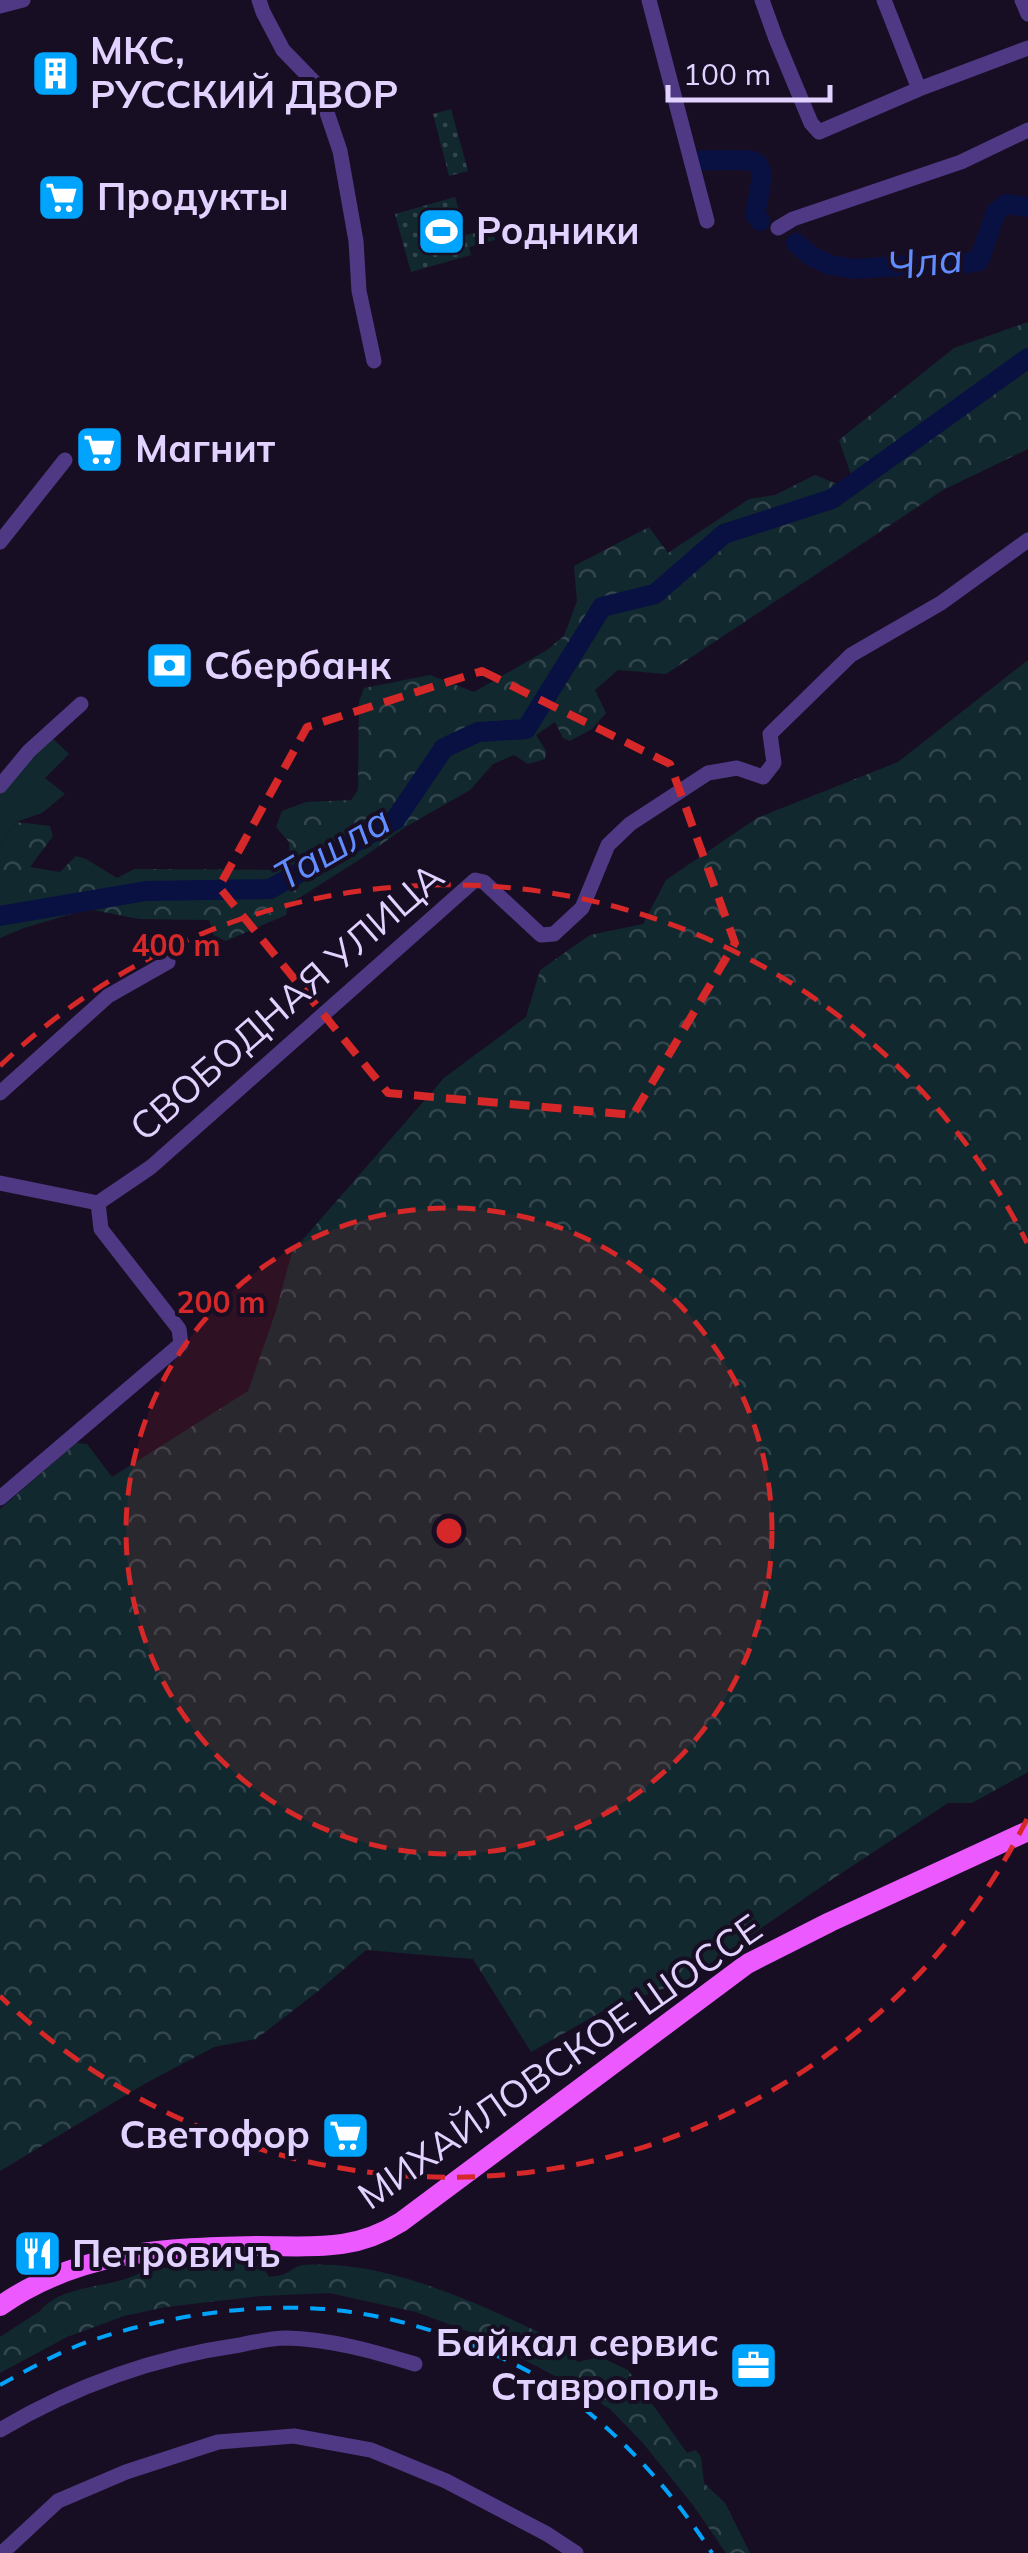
<svg xmlns="http://www.w3.org/2000/svg" width="1028" height="2553" font-family="Mulish,sans-serif">
<style>
.grass{fill:url(#grass-dots)}
.forest{fill:url(#forest-crowns)}
.garden{fill:#11282f}
.lines{fill:none;stroke-linecap:round;stroke-linejoin:round}
.river{stroke:#091042;stroke-width:20}
.minor{stroke:#4f3984;stroke-width:15}
.major{stroke:#eb59ff;stroke-width:20}
.rail{stroke:#00a4fd;stroke-width:4;stroke-dasharray:15 12;stroke-linecap:butt}
.marked{fill:none;stroke:#d62828;stroke-width:8;stroke-dasharray:20 12;stroke-linejoin:round}
.ring{fill:none;stroke:#d62828;stroke-width:5;stroke-dasharray:18 12}
.labels{text-anchor:middle;stroke-width:8;stroke-linejoin:round;paint-order:stroke}
.poi-label{font-size:38px;font-weight:bold;fill:#e2d2ff;stroke:#180e24;text-anchor:start}
.street-label{font-size:38px;fill:#e2d2ff;stroke:#180e24}
.water-label{font-size:40px;font-style:italic;fill:#608dff;stroke:#180e24}
.centre{fill:#d62828;stroke:#180e24;stroke-width:5}
.ring-label{font-size:30px;text-anchor:middle;font-weight:bold;fill:#d62828;stroke:#180e24;stroke-width:8;stroke-linejoin:round;paint-order:stroke}
</style>
<defs>
<pattern id="grass-dots" width="8" height="8" patternUnits="userSpaceOnUse" patternTransform="scale(2.5)"><rect width="8" height="8" fill="#11282f"/><path d="M2 2h.1M6 6h.1" fill="none" stroke="#33464e" stroke-width="1.8" stroke-linecap="round"/></pattern>
<pattern id="forest-crowns" width="20" height="18" patternUnits="userSpaceOnUse" patternTransform="scale(2.5)"><rect width="20" height="18" fill="#11282f"/><path d="M2 6a3 3 0 1 1 6 0M12 15a3 3 0 1 1 6 0" fill="none" stroke="#33464e"/></pattern>
</defs>
<rect width="100%" height="100%" fill="#180e24"/>
<path class="grass" d="M 451,109 L 468,171 L 449,176 L 433,114 Z
M 455,197 L 466,235 L 492,229 L 495,240 L 469,247 L 471,255 L 411,272 L 395,214 Z"/>
<path class="forest" d="M 1028,322 L 1028,449 L 943,490 L 666,674 L 618,670 L 595,690 L 606,713 L 592,729 L 570,741 L 563,738 L 555,722 L 536,735 L 546,751 L 545,759 L 528,764 L 514,755 L 493,764 L 470,790 L 407,826 L 362,858 L 288,905 L 286,915 L 226,941 L 214,936 L 209,920 L 139,919 L 88,909 L 24,928 L 0,938 L 0,846 L 16,822 L 50,826 L 53,836 L 30,867 L 60,872 L 76,856 L 86,859 L 117,878 L 134,869 L 276,870 L 290,861 L 289,842 L 276,827 L 282,811 L 306,802 L 351,800 L 358,790 L 359,702 L 364,688 L 430,675 L 474,692 L 547,650 L 564,636 L 577,601 L 574,566 L 649,527 L 668,553 L 749,499 L 775,495 L 815,475 L 857,492 L 839,440 L 954,348 Z
M 1028,660 L 1028,1772 L 972,1803 L 948,1803 L 834,1878 L 683,1982 L 608,2008 L 531,2052 L 473,1959 L 366,1950 L 317,1992 L 256,2039 L 214,2047 L 146,2083 L 0,2171 L 0,1509 L 76,1443 L 87,1444 L 112,1477 L 248,1391 L 276,1311 L 292,1252 L 444,1078 L 526,1017 L 540,970 L 590,935 L 643,924 L 666,880 L 757,818 L 898,762 Z
M 234,2262 L 261,2264 L 269,2277 C 274,2276 279,2276 284,2274 C 292,2271 296,2265 305,2265 C 392,2259 495,2311 571,2348 L 577,2362 L 600,2357 L 628,2370 L 687,2453 L 696,2450 L 701,2457 L 704,2483 L 725,2503 L 750,2553 L 726,2553 L 693,2505 L 642,2442 L 610,2409 L 570,2384 L 478,2335 L 416,2312 L 329,2293 L 260,2296 L 166,2307 L 124,2316 L 67,2337 L 0,2373 L 0,2337 L 40,2311 C 65,2280 128,2290 148,2266 L 167,2268 Z"/>
<path class="garden" d="M 49,735 L 69,754 L 45,778 L 65,794 L 42,813 L 16,822 L 0,846 L 0,794 Z"/>
<g class="lines">
<path class="river" d="M 702,160 C 759,162 770,147 755,214 L 760,221
M 796,243 L 811,256 L 830,265 L 855,269 L 927,264 L 946,266 L 979,261 L 996,212 L 1006,204 L 1028,207
M 0,916 L 146,891 L 270,889 L 395,820 L 444,748 L 478,732 L 526,729 L 602,607 L 655,594 L 724,534 L 832,499 L 1028,358"/>
<path class="minor" d="M 259,0 L 263,12 L 283,50 L 318,86 L 340,151 L 356,241 L 359,291 L 374,361
M 649,0 L 707,221
M 762,0 L 776,39 L 811,123 L 819,132 L 919,89 L 1028,48
M 884,0 L 919,89
M 1022,0 L 1028,14
M 0,6 L 23,0
M 778,228 L 793,219 L 961,162 L 1028,130
M 0,542 L 65,460
M 0,786 L 29,751 L 81,704
M 0,1093 L 108,996 L 168,962
M 0,1183 L 98,1203
M 0,1498 L 181,1344 L 179,1329 L 101,1229 L 98,1203 L 151,1167 L 475,880 L 484,882 L 541,935 L 554,934 L 582,908 L 608,845 L 630,824 L 708,773 L 737,768 L 763,777 L 774,763 L 770,734 L 851,655 L 941,603 L 1028,540
M 0,2430 C 74,2386 155,2357 240,2345 C 254,2342 271,2338 286,2338 C 330,2339 372,2351 415,2364
M 2,2553 L 58,2501 L 126,2472 L 218,2442 L 294,2436 L 371,2450 L 446,2481 L 547,2534 L 576,2553"/>
<path class="major" d="M 0,2306 C 80,2250 166,2248 259,2246 C 314,2246 353,2252 401,2222 L 747,1964 L 830,1922 L 1028,1831"/>
<path class="rail" d="M 0,2385 C 31,2368 62,2350 96,2339 C 173,2314 269,2300 351,2312 C 416,2321 494,2349 550,2384 C 614,2426 671,2489 712,2553"/>
</g>
<path class="marked" d="M 482,671 L 670,764 L 735,943 L 633,1115 L 388,1093 L 219,887 L 307,727 Z"/>
<circle cx="449" cy="1531" r="323" fill="#d62828" fill-opacity=".12"/>
<g class="ring">
<circle cx="449" cy="1531" r="323"/>
<path d="M1027 1819A646 646 0 0 1 0 1996M0 1066A646 646 0 0 1 1027 1243"/>
</g>
<defs>
<symbol id="building-square" viewBox="-11 -11 22 22"><rect x="-9" y="-9" width="18" height="18" rx="4" fill="#00a4fd" stroke="#180e24"/><path d="M-4-6H4V6H1V3H-1V6H-4ZM-2.5-4.3h1.7v1.8h-1.7ZM.8-4.3h1.7v1.8H.8ZM-2.5-1h1.7V.8h-1.7ZM.8-1h1.7V.8H.8Z" fill="#fff"/></symbol>
<symbol id="supermarket-square" viewBox="-11 -11 22 22"><rect x="-9" y="-9" width="18" height="18" rx="4" fill="#00a4fd" stroke="#180e24"/><path d="M-6-5.5h2.5l.6 2H6L4.5 2H-2.5L-4.4-4H-6ZM-1.5 3.2a1.3 1.3 0 1 0 .1 0ZM3 3.2a1.3 1.3 0 1 0 .1 0Z" fill="#fff"/></symbol>
<symbol id="stadium-square" viewBox="-11 -11 22 22"><rect x="-9" y="-9" width="18" height="18" rx="4" fill="#00a4fd" stroke="#180e24"/><path d="M0-5a6.5 5 0 1 0 0 10a6.5 5 0 1 0 0-10ZM-3.5-1.8h7v3.6h-7Z" fill="#fff"/></symbol>
<symbol id="bank-square" viewBox="-11 -11 22 22"><rect x="-9" y="-9" width="18" height="18" rx="4" fill="#00a4fd" stroke="#180e24"/><path d="M-6-4H6V4H-6ZM0-2.3a2.3 2.3 0 1 0 0 4.6a2.3 2.3 0 1 0 0-4.6Z" fill="#fff"/></symbol>
<symbol id="restaurant-square" viewBox="-11 -11 22 22"><rect x="-9" y="-9" width="18" height="18" rx="4" fill="#00a4fd" stroke="#180e24"/><path d="M-5-6h1v4h1v-4h1v4h1v-4h1v5L-1.5 .5V6h-2V.5L-5-1ZM5-6V6H3V1.5H1.5Q1.5-4 5-6Z" fill="#fff"/></symbol>
<symbol id="office-square" viewBox="-11 -11 22 22"><rect x="-9" y="-9" width="18" height="18" rx="4" fill="#00a4fd" stroke="#180e24"/><path d="M-6-3h4V-5.5h4V-3h4V5H-6ZM-1-4.5V-3h2v-1.5ZM-6 0V1H6V0Z" fill="#fff"/></symbol>
</defs>
<g fill-rule="evenodd">
<use href="#building-square" x="28" y="46" width="55" height="55"/>
<use href="#supermarket-square" x="34" y="170" width="55" height="55"/>
<use href="#stadium-square" x="414" y="204" width="55" height="55"/>
<use href="#supermarket-square" x="72" y="422" width="55" height="55"/>
<use href="#bank-square" x="142" y="638" width="55" height="55"/>
<use href="#supermarket-square" x="318" y="2108" width="55" height="55"/>
<use href="#restaurant-square" x="10" y="2226" width="55" height="55"/>
<use href="#office-square" x="726" y="2338" width="55" height="55"/>
</g>
<g class="labels">
<g class="poi-label">
<text x="90" y="64">МКС,<tspan x="90" dy="44">РУССКИЙ ДВОР</tspan></text>
<text x="97" y="210">Продукты</text>
<text x="476" y="244">Родники</text>
<text x="135" y="462">Магнит</text>
<text x="204" y="679">Сбербанк</text>
<text x="310" y="2148" text-anchor="end">Светофор</text>
<text x="72" y="2267">Петровичъ</text>
<text x="719" y="2356" text-anchor="end">Байкал сервис<tspan x="719" dy="44">Ставрополь</tspan></text>
</g>
<g class="street-label">
<text transform="translate(287 1002) rotate(-41)" y="13">СВОБОДНАЯ УЛИЦА</text>
<text transform="translate(560 2062) rotate(-35)" y="13">МИХАЙЛОВСКОЕ ШОССЕ</text>
</g>
<g class="water-label">
<text transform="translate(925 262) rotate(-7)" y="14">Чла</text>
<text transform="translate(332 848) rotate(-30)" y="14">Ташла</text>
</g>
</g>
<circle cx="449" cy="1531" r="15" class="centre"/>
<g class="ring-label">
<text x="176" y="956">400 m</text>
<text x="221" y="1313">200 m</text>
</g>
<path d="M668 85v15h162v-15" fill="none" stroke="#e2d2ff" stroke-width="5"/>
<text x="683" y="85" font-size="30" fill="#e2d2ff" stroke="#180e24" stroke-width="8" paint-order="stroke">100 m</text>
</svg>
